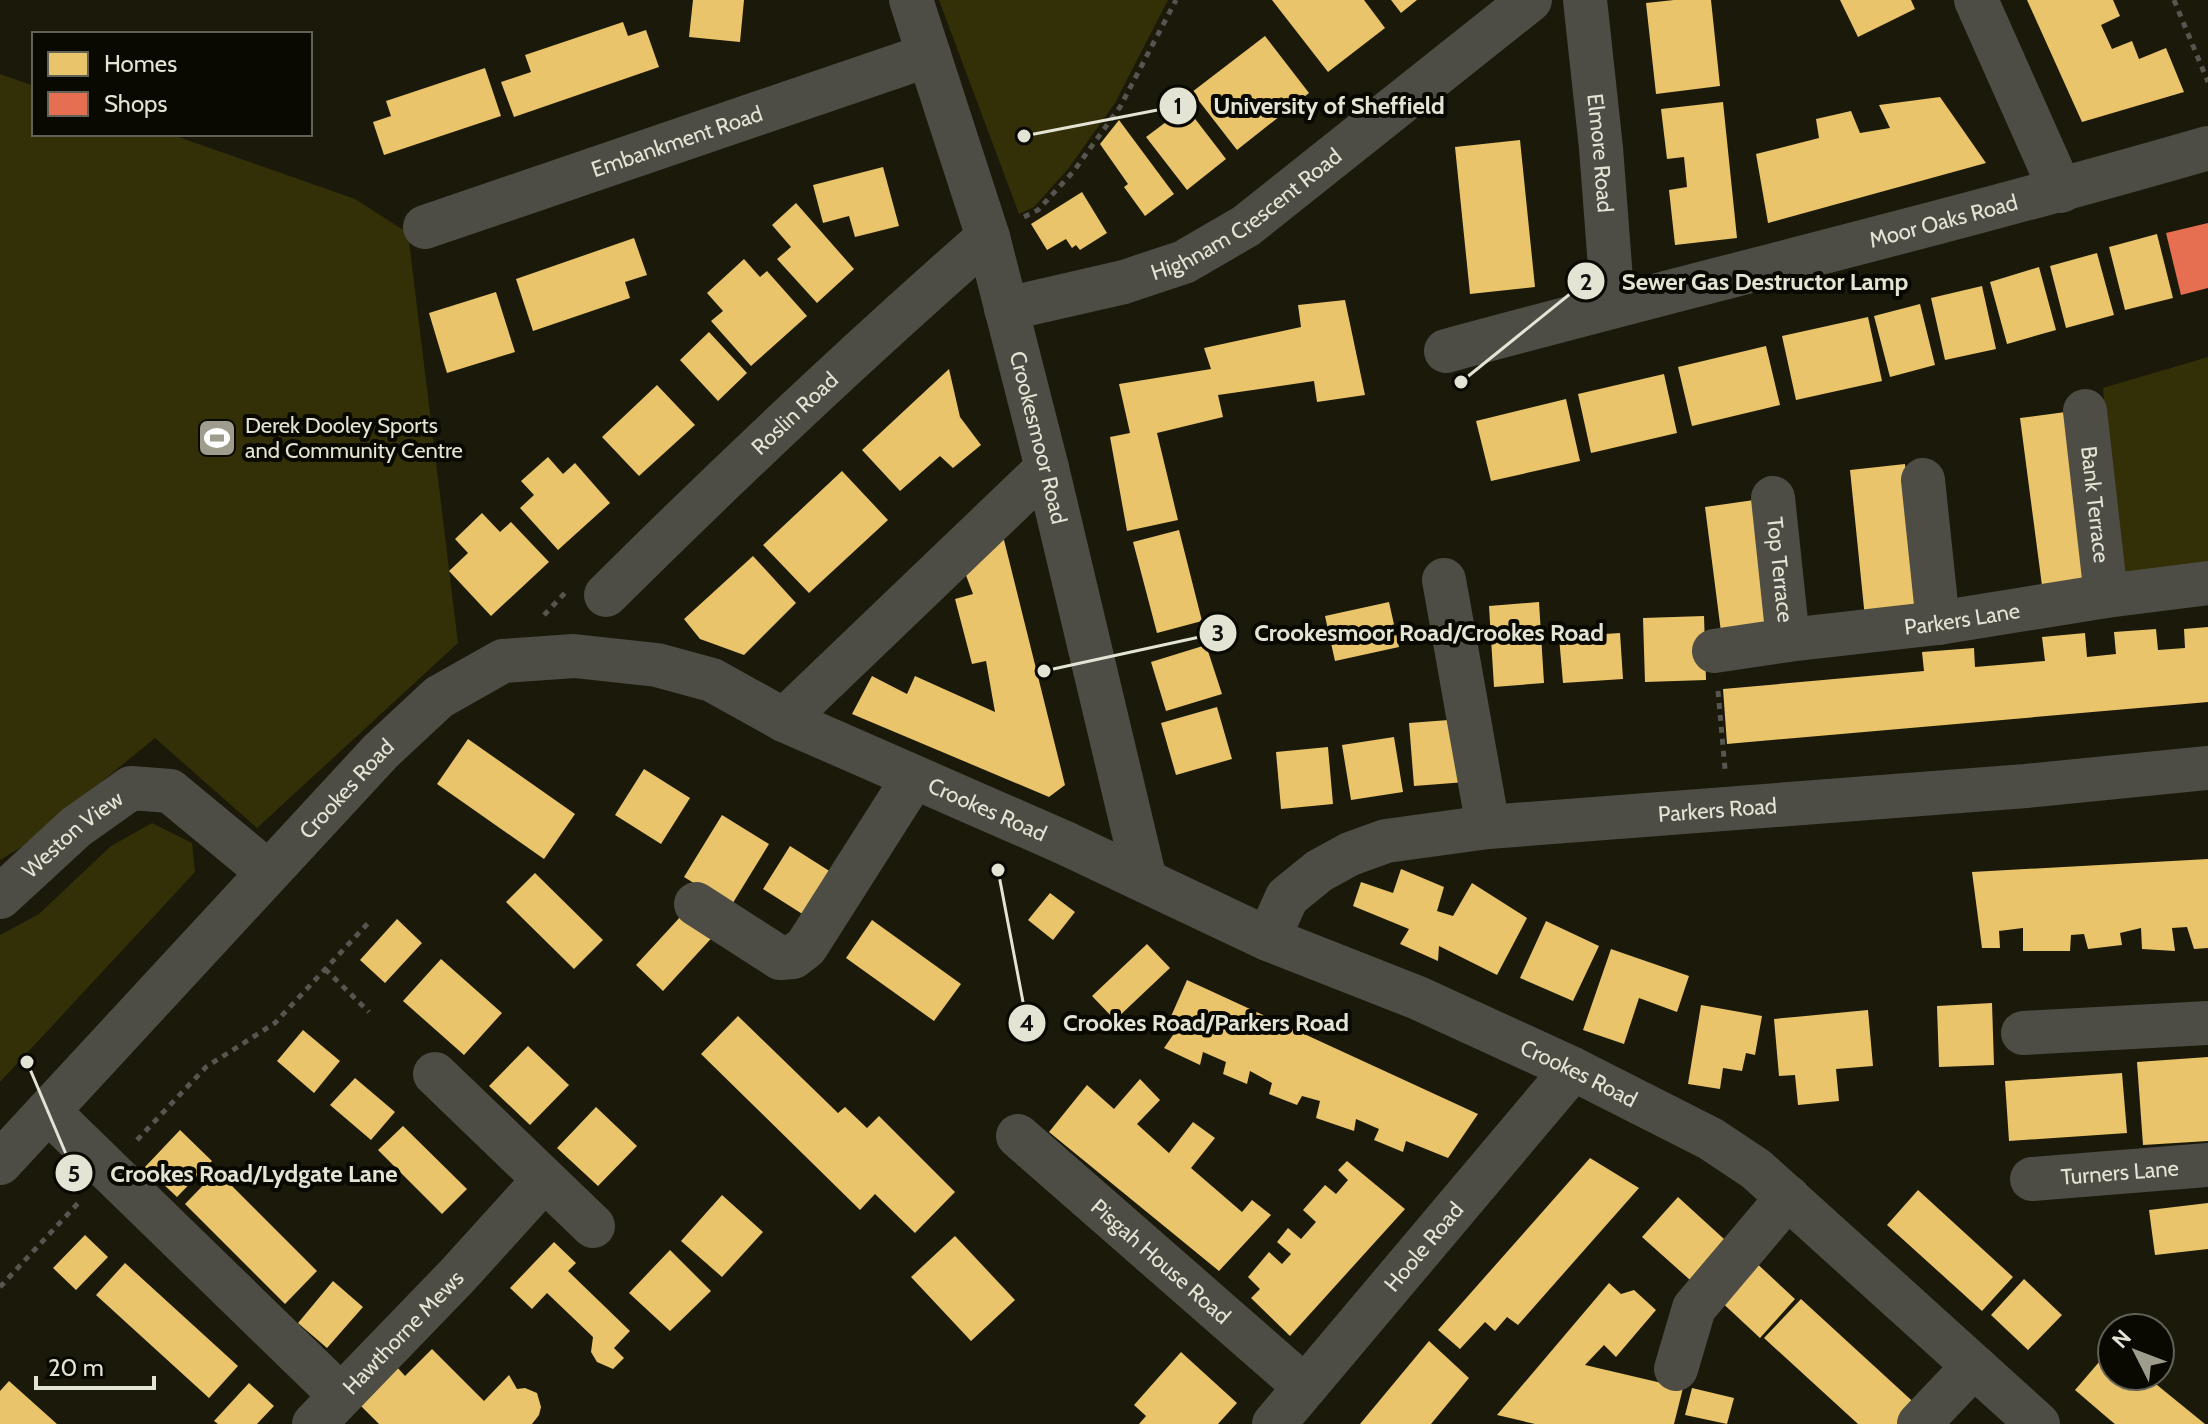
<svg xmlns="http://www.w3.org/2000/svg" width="2208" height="1424" font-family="Cabin,sans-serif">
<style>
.green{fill:#333008}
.homes{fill:#e9c46a}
.shops{fill:#e76f51}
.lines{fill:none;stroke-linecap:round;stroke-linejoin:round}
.path{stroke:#56554f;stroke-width:5;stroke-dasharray:6 6;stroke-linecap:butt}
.minor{stroke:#4d4d46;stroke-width:44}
.labels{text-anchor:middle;stroke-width:8;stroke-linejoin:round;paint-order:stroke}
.street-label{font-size:22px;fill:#e4e4d4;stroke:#090902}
.poi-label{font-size:22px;fill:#e4e4d4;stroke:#090902;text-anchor:start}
.leader{fill:none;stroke:#e4e4d4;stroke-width:3}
.callout-dot{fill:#e4e4d4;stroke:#090902;stroke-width:3}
.mark-label{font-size:24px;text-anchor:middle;font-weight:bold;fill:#111}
.callout-label{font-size:24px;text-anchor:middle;font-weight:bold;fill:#e4e4d4;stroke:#090902;stroke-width:8;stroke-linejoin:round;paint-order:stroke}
</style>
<rect width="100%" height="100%" fill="#1b190a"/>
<path class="green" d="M 939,0 L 1168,0 L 1115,103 L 1068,169 L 1034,207 L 1019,214 Z
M 0,74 L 34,86 L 34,134 L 170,134 L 355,199 L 408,233 L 458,643 L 257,828 L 155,738 L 23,846 L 0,860 Z
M 2208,357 L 2208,570 L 2119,580 L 2103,388 Z
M 152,823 L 192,843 L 195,872 L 0,1082 L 0,935 L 39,914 L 111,846 Z"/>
<path class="homes" d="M 693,0 L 744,0 L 740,42 L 689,37 Z
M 1272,0 L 1364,0 L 1385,28 L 1328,72 Z
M 1391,0 L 1417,0 L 1401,13 Z
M 1674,0 L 1711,0 L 1720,86 L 1656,94 L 1646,3 Z
M 1840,0 L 1911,0 L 1915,9 L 1858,37 Z
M 2027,0 L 2113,0 L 2120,16 L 2101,25 L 2112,49 L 2132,41 L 2139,59 L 2166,48 L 2184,92 L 2082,122 Z
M 623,22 L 628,36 L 646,30 L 659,67 L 514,117 L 501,82 L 531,72 L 525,55 Z
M 1265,36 L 1309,93 L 1237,150 L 1192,92 Z
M 485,68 L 501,116 L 384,155 L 373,122 L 391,116 L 386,101 Z
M 1940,97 L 1986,163 L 1768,223 L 1756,154 L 1819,138 L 1816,119 L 1851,111 L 1860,133 L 1890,128 L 1879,105 Z
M 1723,102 L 1737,238 L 1675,245 L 1669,190 L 1687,187 L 1684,157 L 1667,159 L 1661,109 Z
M 1186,107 L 1226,159 L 1187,190 L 1146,137 Z
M 1119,120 L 1174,194 L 1145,216 L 1124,187 L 1128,184 L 1100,144 Z
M 1520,140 L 1535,287 L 1470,294 L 1455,147 Z
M 883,167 L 899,226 L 855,237 L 849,216 L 823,223 L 813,185 Z
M 1082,192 L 1107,233 L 1080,250 L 1076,245 L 1072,248 L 1066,239 L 1047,250 L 1031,224 Z
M 796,203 L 854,269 L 817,303 L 777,259 L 791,247 L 772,225 Z
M 2157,234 L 2173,298 L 2125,310 L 2109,247 Z
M 634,238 L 647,275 L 625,282 L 630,298 L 533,331 L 516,279 Z
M 2097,253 L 2114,315 L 2066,328 L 2050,266 Z
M 744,259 L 760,277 L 767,271 L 807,316 L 751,366 L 711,321 L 723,311 L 707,293 Z
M 2039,267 L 2056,330 L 2007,344 L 1990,282 Z
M 1982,286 L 1996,349 L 1945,360 L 1931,298 Z
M 496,292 L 515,352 L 447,373 L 429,313 Z
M 1345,300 L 1365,395 L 1317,402 L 1314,381 L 1218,395 L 1223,417 L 1157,433 L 1178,520 L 1127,531 L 1110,437 L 1130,433 L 1119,384 L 1211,369 L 1204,348 L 1301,327 L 1298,305 Z
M 1920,304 L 1935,365 L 1890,377 L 1874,316 Z
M 1868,317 L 1882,381 L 1796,400 L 1782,336 Z
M 709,332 L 747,373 L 718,401 L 680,360 Z
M 1766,346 L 1780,405 L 1692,426 L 1678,367 Z
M 949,369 L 960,417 L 981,445 L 953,468 L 940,456 L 900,491 L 862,450 Z
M 1664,374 L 1677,433 L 1591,453 L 1578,394 Z
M 657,385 L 695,425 L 639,476 L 602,437 Z
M 1566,399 L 1580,461 L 1491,481 L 1476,421 Z
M 2073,411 L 2097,595 L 2044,601 L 2020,418 Z
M 548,457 L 563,474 L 575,463 L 610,503 L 558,550 L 520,508 L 534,495 L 521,481 Z
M 1905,464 L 1921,612 L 1865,618 L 1850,470 Z
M 842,471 L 888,520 L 809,593 L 763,545 Z
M 1754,500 L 1770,625 L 1721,632 L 1705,507 Z
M 482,513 L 500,532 L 511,522 L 549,562 L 491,616 L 449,571 L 468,553 L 455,539 Z
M 1179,530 L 1202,621 L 1157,633 L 1133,542 Z
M 1003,536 L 1065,785 L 1049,797 L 852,714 L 872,676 L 907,694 L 915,676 L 995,712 L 986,661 L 972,664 L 955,599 L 973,594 L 964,570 Z
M 753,556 L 796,603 L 744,655 L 700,639 L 684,619 Z
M 1389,602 L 1399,647 L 1335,661 L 1325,616 Z
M 1539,602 L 1544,683 L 1494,687 L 1489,606 Z
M 1704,616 L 1706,680 L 1645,682 L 1643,618 Z
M 2208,627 L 2208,702 L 1727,744 L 1723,689 L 1924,671 L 1922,652 L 1974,648 L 1975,667 L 2045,661 L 2042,637 L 2085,633 L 2087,657 L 2116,654 L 2114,632 L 2156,629 L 2158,650 L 2185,648 L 2184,629 Z
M 1620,633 L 1623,679 L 1563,683 L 1559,637 Z
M 1206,645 L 1222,694 L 1166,711 L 1151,662 Z
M 1217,707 L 1232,759 L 1176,775 L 1161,723 Z
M 1462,719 L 1466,782 L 1414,786 L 1409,723 Z
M 1394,737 L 1403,792 L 1351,800 L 1342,745 Z
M 468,739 L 575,814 L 544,859 L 437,784 Z
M 1328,747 L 1333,804 L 1281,809 L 1276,752 Z
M 644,769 L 690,798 L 661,844 L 615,815 Z
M 722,815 L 769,844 L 731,906 L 684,877 Z
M 790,846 L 842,879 L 815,922 L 763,889 Z
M 2208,859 L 2208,948 L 2194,949 L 2187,927 L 2172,928 L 2175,951 L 2142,949 L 2141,928 L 2120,933 L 2122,945 L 2088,949 L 2084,934 L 2071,935 L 2070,951 L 2023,951 L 2023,928 L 1999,931 L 2000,948 L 1982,948 L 1972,872 Z
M 1401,869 L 1444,887 L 1437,911 L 1453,916 L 1472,883 L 1527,918 L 1497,975 L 1439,946 L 1438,961 L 1400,944 L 1409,929 L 1353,906 L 1361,882 L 1393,893 Z
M 535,873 L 603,940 L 574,969 L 506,902 Z
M 1050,893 L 1075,912 L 1053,940 L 1028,920 Z
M 682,915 L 718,931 L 663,991 L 636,965 Z
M 397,919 L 422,943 L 385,983 L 360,960 Z
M 872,920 L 961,984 L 934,1021 L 846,958 Z
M 1546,921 L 1599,946 L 1573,1001 L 1520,978 Z
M 1147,944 L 1170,968 L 1115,1020 L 1092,996 Z
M 1611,949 L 1689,976 L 1677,1012 L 1639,998 L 1624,1044 L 1583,1030 Z
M 441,959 L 502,1013 L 464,1055 L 403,1001 Z
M 1187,980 L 1478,1114 L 1448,1158 L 1406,1141 L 1403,1152 L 1374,1140 L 1379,1129 L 1356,1119 L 1354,1131 L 1316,1118 L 1320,1101 L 1302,1096 L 1297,1105 L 1269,1094 L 1272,1083 L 1250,1071 L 1247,1084 L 1223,1074 L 1226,1062 L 1203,1052 L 1200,1065 L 1164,1048 L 1173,1035 L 1165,1030 Z
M 1992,1003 L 1994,1065 L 1939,1067 L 1937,1006 Z
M 1701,1005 L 1762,1016 L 1755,1055 L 1746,1053 L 1742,1071 L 1723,1068 L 1720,1089 L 1688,1084 Z
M 1868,1010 L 1873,1066 L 1836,1069 L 1839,1101 L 1798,1105 L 1795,1075 L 1779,1076 L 1774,1019 Z
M 738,1016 L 838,1113 L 845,1107 L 867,1128 L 879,1116 L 955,1192 L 915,1233 L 875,1194 L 860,1210 L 701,1054 Z
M 303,1030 L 340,1061 L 314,1093 L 277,1061 Z
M 528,1046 L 569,1085 L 530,1125 L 489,1086 Z
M 2208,1057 L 2208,1141 L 2143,1145 L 2137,1062 Z
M 2122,1073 L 2127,1133 L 2009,1141 L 2005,1081 Z
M 355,1078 L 395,1112 L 371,1140 L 330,1105 Z
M 1140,1079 L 1160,1100 L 1137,1124 L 1169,1153 L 1193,1122 L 1215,1138 L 1191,1168 L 1242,1212 L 1252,1200 L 1271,1215 L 1219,1271 L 1049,1132 L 1087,1085 L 1114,1109 Z
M 596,1107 L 637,1146 L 598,1186 L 557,1148 Z
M 403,1126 L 467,1189 L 442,1214 L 378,1150 Z
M 180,1130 L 212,1161 L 177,1197 L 145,1167 Z
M 1590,1158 L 1639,1188 L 1518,1325 L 1507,1317 L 1495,1331 L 1485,1322 L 1460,1349 L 1438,1330 Z
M 1347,1161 L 1405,1209 L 1290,1336 L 1251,1298 L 1260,1289 L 1248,1277 L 1269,1252 L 1282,1264 L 1291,1254 L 1277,1242 L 1288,1228 L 1301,1239 L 1316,1222 L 1303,1210 L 1325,1185 L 1336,1194 L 1348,1180 L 1338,1170 Z
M 217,1171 L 317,1271 L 285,1304 L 185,1204 Z
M 1918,1190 L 2013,1277 L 1982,1311 L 1887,1225 Z
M 722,1195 L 763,1232 L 722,1277 L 681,1241 Z
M 1678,1197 L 1735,1249 L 1699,1288 L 1642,1237 Z
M 2208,1203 L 2208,1249 L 2155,1255 L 2149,1210 Z
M 85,1235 L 108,1257 L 76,1290 L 53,1268 Z
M 955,1236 L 1015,1300 L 971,1341 L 911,1277 Z
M 554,1242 L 576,1263 L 568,1271 L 630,1331 L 614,1348 L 624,1358 L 613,1369 L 597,1362 L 591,1352 L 593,1337 L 547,1293 L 532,1309 L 510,1288 Z
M 670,1250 L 711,1291 L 670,1331 L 629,1293 Z
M 1751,1258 L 1795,1299 L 1760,1338 L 1716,1297 Z
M 125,1263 L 238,1366 L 209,1398 L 96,1295 Z
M 2024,1279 L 2062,1315 L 2028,1350 L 1991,1315 Z
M 333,1281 L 363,1307 L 327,1348 L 298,1323 Z
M 1609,1283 L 1621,1294 L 1634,1290 L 1656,1310 L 1616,1357 L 1604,1345 L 1585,1365 L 1683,1388 L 1674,1424 L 1535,1424 L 1497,1415 Z
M 1801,1299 L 1921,1409 L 1907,1424 L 1858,1424 L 1764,1338 Z
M 1429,1341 L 1469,1378 L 1431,1424 L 1360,1424 Z
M 2112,1347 L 2112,1376 L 2146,1376 L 2205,1424 L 2115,1424 L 2110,1420 L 2075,1390 Z
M 432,1349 L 484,1401 L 509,1375 L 517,1389 L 525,1388 L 537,1393 L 541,1407 L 539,1415 L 532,1424 L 379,1424 L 360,1405 L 397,1367 L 405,1376 Z
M 1181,1352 L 1237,1403 L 1218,1424 L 1139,1424 L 1146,1416 L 1134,1405 Z
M 9,1381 L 57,1424 L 0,1424 L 0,1391 Z
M 249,1383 L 274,1406 L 257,1424 L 218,1424 L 214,1421 Z
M 1692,1388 L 1734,1398 L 1727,1424 L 1685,1415 Z"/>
<path class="shops" d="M 2208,223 L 2208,288 L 2181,295 L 2166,233 Z"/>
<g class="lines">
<path class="path" d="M 2174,0 L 2208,82
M 1024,217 L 1038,210 L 1073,172 L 1120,107 L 1176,0
M 544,615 L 565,593
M 1718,691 L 1725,769
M 325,969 L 369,1012
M 137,1140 L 206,1067 L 275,1023 L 371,920
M 0,1287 L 81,1200"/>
<g class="minor">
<path id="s1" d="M 911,0 L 988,237 L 1047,468 L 1145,880"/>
<path id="s2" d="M 1585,0 L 1601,148 L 1613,306"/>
<path d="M 1976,0 L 2061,191"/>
<path id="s3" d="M 425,227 L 929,55"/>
<path id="s4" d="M 1006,309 L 1124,282 L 1184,262 L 1246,226 L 1530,0"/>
<path id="s5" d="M 1446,351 C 1700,282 1956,221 2208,148"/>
<path id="s6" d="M 2085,411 L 2106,596"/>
<path d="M 1923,480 L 1938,623"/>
<path id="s7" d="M 1773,498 L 1788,640"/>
<path d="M 1444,580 L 1488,827"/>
<path id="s8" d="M 606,595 C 730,472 857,352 988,237"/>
<path id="s9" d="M 1714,651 L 1788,640 L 1938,623 L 2106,596 L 2208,583"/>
<path d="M 784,720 L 1047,468"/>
<path id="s10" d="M 0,897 L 76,827 L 131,788 L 170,791 L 268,872"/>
<path d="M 696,904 L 780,958 L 793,957 L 806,947 L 914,777"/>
<path id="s11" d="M 1268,939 L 1287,897 L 1319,871 L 1350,854 L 1386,841 L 1488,827 L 2026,786 L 2208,768"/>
<path d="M 2023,1033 L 2208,1023"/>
<path d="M 435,1074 L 593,1226"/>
<path d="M 48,1111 L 340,1395"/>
<path id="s12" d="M 1018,1136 L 1305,1387"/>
<path id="s13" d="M 0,1163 L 381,751 L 439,697 L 503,661 L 574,656 L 657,665 L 712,680 L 784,720 L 1065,843 L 1268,939 L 1418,998 L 1573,1069 L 1711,1139 L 1756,1169 L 2038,1424"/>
<path id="s14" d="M 2032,1179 L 2208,1165"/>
<path d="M 1676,1369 L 1694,1308 L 1788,1197"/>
<path id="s15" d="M 314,1424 L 457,1276 L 544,1180"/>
<path id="s16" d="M 1274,1424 L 1573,1069"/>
<path d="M 1919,1424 L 1974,1366"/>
</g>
</g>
<defs>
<symbol id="stadium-square" viewBox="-11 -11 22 22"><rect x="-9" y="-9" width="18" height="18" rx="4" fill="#9e9d8d" stroke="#090902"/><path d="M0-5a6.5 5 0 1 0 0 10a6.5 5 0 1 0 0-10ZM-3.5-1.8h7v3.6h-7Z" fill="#fff"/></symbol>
</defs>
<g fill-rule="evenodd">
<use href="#stadium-square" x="195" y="416" width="44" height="44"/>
</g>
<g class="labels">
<g class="street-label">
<text dy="8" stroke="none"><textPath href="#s3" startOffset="266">Embankment Road</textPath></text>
<text dy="8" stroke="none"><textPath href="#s2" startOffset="154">Elmore Road</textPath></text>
<text dy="8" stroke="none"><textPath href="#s4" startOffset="262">Highnam Crescent Road</textPath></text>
<text dy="8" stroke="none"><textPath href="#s5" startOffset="514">Moor Oaks Road</textPath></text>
<text dy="8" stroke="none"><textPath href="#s8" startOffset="262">Roslin Road</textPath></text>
<text dy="8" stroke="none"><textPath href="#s1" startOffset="456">Crookesmoor Road</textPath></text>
<text dy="8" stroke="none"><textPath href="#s6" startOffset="94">Bank Terrace</textPath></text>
<text dy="8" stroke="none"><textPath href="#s7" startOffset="72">Top Terrace</textPath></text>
<text dy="8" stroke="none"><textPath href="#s9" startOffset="250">Parkers Lane</textPath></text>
<text dy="8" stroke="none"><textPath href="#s13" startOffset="510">Crookes Road</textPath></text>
<text dy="8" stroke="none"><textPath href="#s13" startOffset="1230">Crookes Road</textPath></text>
<text dy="8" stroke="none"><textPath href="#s11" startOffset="494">Parkers Road</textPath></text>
<text dy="8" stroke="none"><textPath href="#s10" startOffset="96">Weston View</textPath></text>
<text dy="8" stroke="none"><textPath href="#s13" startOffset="1878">Crookes Road</textPath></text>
<text dy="8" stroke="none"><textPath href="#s14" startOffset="88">Turners Lane</textPath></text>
<text dy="8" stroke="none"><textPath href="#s16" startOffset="232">Hoole Road</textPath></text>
<text dy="8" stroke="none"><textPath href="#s12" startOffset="190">Pisgah House Road</textPath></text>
<text dy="8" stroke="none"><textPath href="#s15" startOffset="128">Hawthorne Mews</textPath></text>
</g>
<g class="poi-label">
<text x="245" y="433">Derek Dooley Sports<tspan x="245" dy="25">and Community Centre</tspan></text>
</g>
</g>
<path class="leader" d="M1024 136L1178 106M1461 382L1586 281M1044 671L1218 633M998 870L1027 1023M27 1062L74 1173"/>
<g class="callout-dot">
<circle cx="1024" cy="136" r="8"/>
<circle cx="1461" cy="382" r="8"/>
<circle cx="1044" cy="671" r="8"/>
<circle cx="998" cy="870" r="8"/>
<circle cx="27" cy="1062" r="8"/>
<circle cx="1178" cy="106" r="20"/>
<circle cx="1586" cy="281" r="20"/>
<circle cx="1218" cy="633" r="20"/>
<circle cx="1027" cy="1023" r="20"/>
<circle cx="74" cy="1173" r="20"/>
</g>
<g class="mark-label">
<text x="1178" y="114">1</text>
<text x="1586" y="290">2</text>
<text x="1218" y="641">3</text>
<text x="1027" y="1031">4</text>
<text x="74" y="1182">5</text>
</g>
<g class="callout-label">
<text x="1329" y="114">University of Sheffield</text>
<text x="1765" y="290">Sewer Gas Destructor Lamp</text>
<text x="1429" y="641">Crookesmoor Road/Crookes Road</text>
<text x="1206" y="1031">Crookes Road/Parkers Road</text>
<text x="254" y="1182">Crookes Road/Lydgate Lane</text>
</g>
<rect x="32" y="32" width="280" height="104" fill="#090902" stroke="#616156" stroke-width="2"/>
<rect x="48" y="52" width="40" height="24" fill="#e9c46a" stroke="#616156" stroke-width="2"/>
<text x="104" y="72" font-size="24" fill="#e4e4d4">Homes</text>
<rect x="48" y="92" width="40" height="24" fill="#e76f51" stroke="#616156" stroke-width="2"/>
<text x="104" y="112" font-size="24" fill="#e4e4d4">Shops</text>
<g transform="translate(2136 1352) rotate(312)"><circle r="38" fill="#090902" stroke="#616156" stroke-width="2"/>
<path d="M0-6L14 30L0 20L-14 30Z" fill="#9e9d8d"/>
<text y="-12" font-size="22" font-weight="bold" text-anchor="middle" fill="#e4e4d4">N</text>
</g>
<path d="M36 1376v12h118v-12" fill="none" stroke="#e4e4d4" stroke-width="4"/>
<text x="48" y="1376" font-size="24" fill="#e4e4d4" stroke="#090902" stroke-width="6" paint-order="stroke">20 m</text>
</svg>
